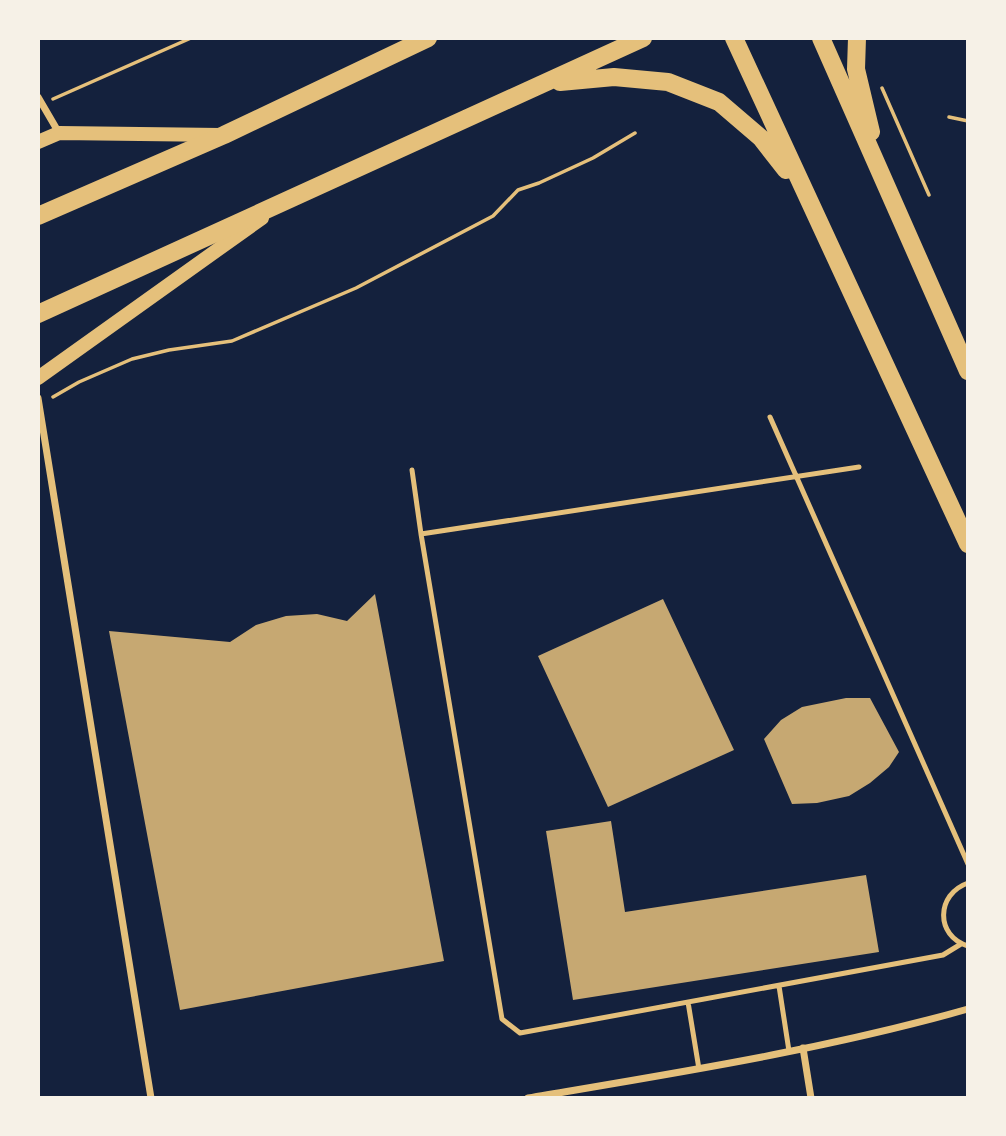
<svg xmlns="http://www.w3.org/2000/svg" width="1006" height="1136" font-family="'Golos Text',sans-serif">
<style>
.building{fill:#c6a872}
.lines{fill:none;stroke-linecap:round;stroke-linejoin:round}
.path{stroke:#e5c07b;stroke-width:3.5}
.service{stroke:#e5c07b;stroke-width:5}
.minor{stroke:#e5c07b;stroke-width:7}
.secondary{stroke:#e5c07b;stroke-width:14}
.primary{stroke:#e5c07b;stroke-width:18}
</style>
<rect width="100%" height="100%" fill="#14213d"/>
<path class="building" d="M 375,594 L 444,961 L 180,1010 L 109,631 L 230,642 L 256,625 L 286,616 L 317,614 L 347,621 Z
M 663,599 L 734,750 L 608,807 L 538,656 Z
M 846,698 L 870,698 L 899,752 L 889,767 L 870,783 L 849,796 L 817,803 L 792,804 L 764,739 L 781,720 L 802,707 Z
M 611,821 L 625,912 L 866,875 L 879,952 L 573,1000 L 546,831 Z"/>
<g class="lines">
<path class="path" d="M 882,88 L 929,195
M 53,99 L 191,38
M 949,117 L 968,121
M 53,397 L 79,382 L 132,359 L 169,350 L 232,341 L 356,288 L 493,216 L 518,190 L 539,183 L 593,158 L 635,133"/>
<path class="service" d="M 770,417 L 968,864
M 412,470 L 421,534 L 502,1019 L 520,1033 L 943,955 L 961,944
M 421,534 L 859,467
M 968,883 C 936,894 935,936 968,946
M 779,986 L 789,1051
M 688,1002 L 699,1069"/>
<path class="minor" d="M 38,97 L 59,133
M 38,398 L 151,1098
M 803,1048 L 811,1098
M 528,1098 C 675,1073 823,1050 968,1009"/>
<path class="secondary" d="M 38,142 L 59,133 L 221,135
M 38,378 L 262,218"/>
<path class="primary" d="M 734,38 L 968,544
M 821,38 L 968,371
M 857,38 L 856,69 L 871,132
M 560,82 L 614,77 L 668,82 L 719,102 L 761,138 L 786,170
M 38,216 L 224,135 L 428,38
M 38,314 L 643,38"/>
</g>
<rect width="1006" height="1136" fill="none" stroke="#f6f1e7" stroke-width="80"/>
</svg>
